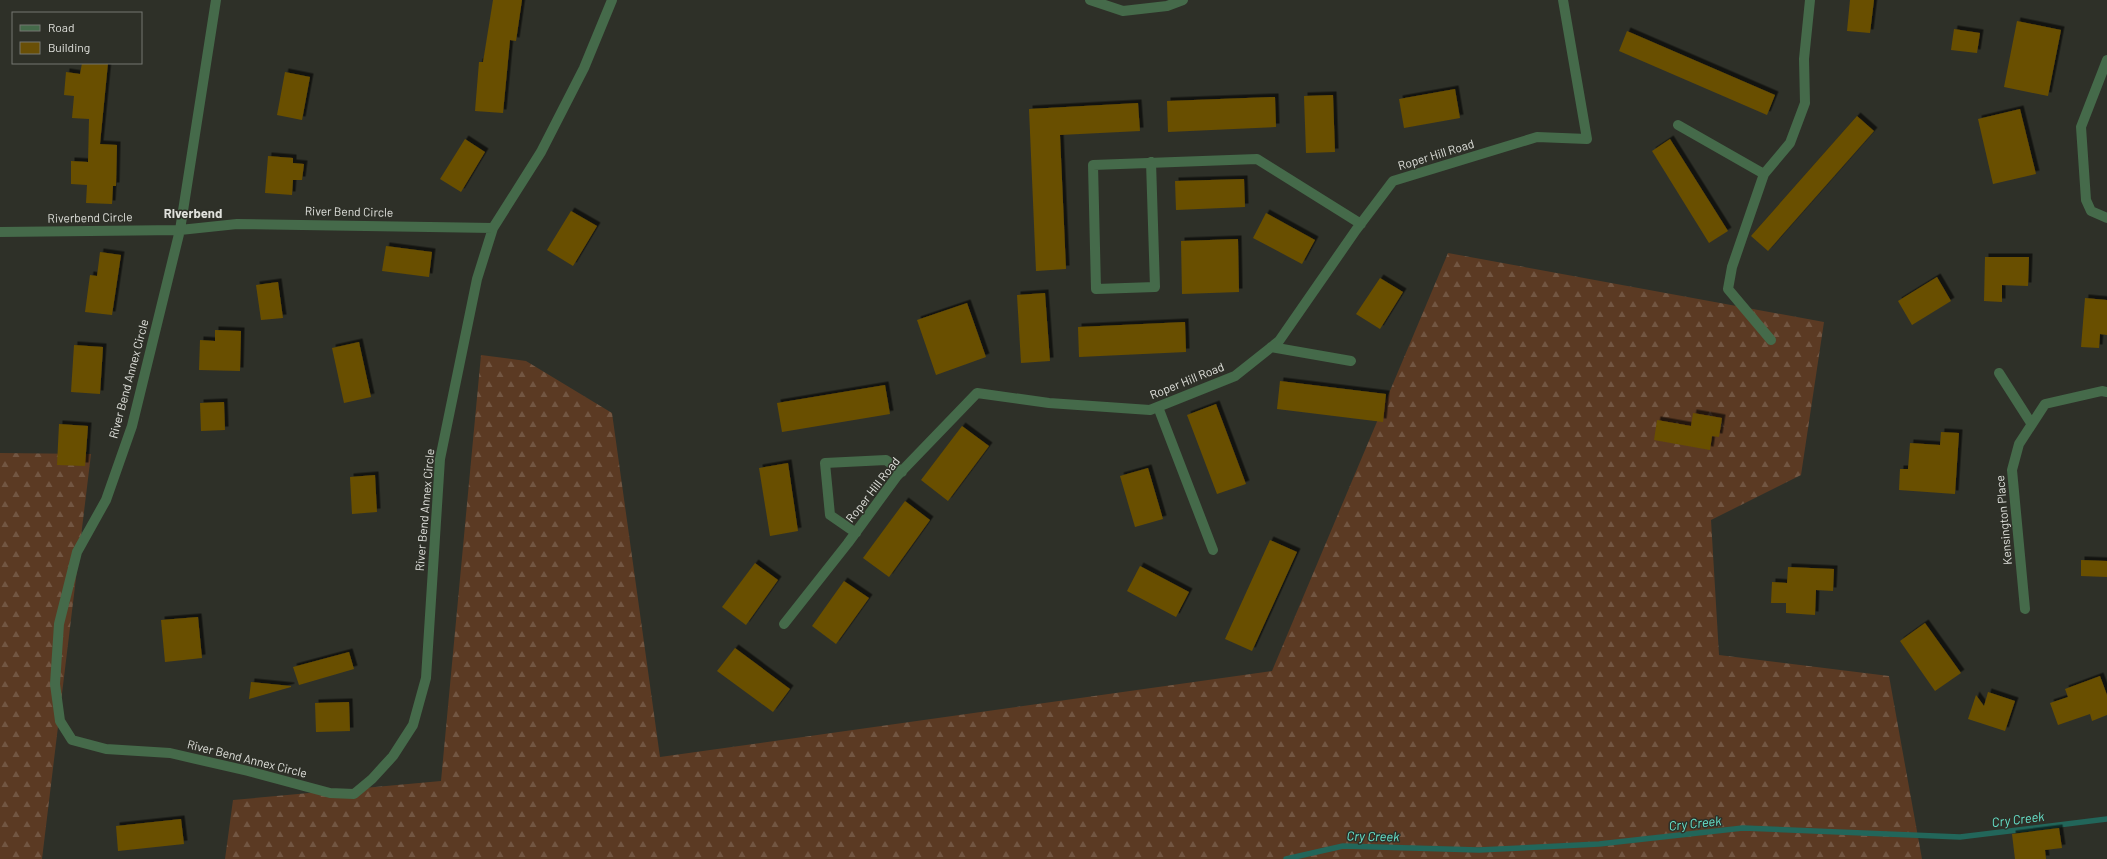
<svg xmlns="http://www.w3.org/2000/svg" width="2107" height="859" font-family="Barlow,sans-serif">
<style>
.forest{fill:url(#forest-firs)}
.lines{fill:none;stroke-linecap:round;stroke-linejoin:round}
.stream{stroke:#22665a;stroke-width:5.5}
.building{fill:#694f06;filter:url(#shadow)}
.minor{stroke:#456a4a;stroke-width:10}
.labels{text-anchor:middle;stroke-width:3;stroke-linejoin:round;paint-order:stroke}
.street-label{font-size:12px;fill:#dfe0db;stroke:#2e3028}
.neighbourhood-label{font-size:13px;font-weight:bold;fill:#dfe0db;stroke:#2e3028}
.water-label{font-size:13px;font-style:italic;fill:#66e5cd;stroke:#2e3028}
</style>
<defs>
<pattern id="forest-firs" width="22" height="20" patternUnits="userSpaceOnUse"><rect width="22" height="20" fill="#5b3a23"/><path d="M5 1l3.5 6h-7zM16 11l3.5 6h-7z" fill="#725642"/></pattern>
<filter id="shadow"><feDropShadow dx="3.5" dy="-3.5" stdDeviation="0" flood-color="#0009"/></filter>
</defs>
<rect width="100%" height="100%" fill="#2e3028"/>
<path class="forest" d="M 1448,253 L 1824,322 L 1801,475 L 1711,520 L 1719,655 L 1889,676 L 1922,859 L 225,859 L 233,800 L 441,781 L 481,355 L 526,361 L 612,413 L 660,757 L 1272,671 Z
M 0,453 L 91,454 L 42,859 L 0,859 Z"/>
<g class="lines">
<path class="stream" d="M 1286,859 L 1343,846 L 1479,850 L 1599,844 L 1743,828 L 1960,837 L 2107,819"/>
</g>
<path class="building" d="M 493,0 L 522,0 L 516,41 L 510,40 L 503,113 L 475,111 L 479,62 L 483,62 Z
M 1850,0 L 1874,0 L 1870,33 L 1847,31 Z
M 2017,21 L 2061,30 L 2048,96 L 2004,87 Z
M 1954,29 L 1980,33 L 1977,53 L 1951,50 Z
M 1627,31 L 1775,95 L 1767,115 L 1619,51 Z
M 82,63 L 108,63 L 100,144 L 117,145 L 116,186 L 113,186 L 112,204 L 86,203 L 87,185 L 71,184 L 71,161 L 88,162 L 89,119 L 72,118 L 74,96 L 64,95 L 66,72 L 80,74 Z
M 285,72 L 310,77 L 302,120 L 277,115 Z
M 1455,89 L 1460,118 L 1404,128 L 1399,99 Z
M 1333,95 L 1335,152 L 1306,153 L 1304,96 Z
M 1275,97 L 1276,127 L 1168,132 L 1167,101 Z
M 1138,103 L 1140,131 L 1060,135 L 1066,269 L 1036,271 L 1029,109 Z
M 2020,109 L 2036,174 L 1993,184 L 1978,119 Z
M 1857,116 L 1874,131 L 1768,251 L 1751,236 Z
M 465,139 L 485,152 L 461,192 L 440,179 Z
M 1670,139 L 1728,231 L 1709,243 L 1652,151 Z
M 268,156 L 293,158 L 293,163 L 304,164 L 302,180 L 293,180 L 292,195 L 265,193 Z
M 1244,179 L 1245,207 L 1176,210 L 1175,181 Z
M 571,211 L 597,226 L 573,266 L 547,250 Z
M 1266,213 L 1315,240 L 1302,264 L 1253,238 Z
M 1238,239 L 1239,292 L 1182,294 L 1181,241 Z
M 386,246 L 432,252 L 429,277 L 382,271 Z
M 100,252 L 121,255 L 112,315 L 85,312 L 90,275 L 97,276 Z
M 1985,257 L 2029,257 L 2028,286 L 2002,285 L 2002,302 L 1984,301 Z
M 1937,277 L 1951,301 L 1912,325 L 1898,301 Z
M 1380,278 L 1403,292 L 1380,329 L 1356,314 Z
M 278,282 L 283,318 L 261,320 L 256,285 Z
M 1045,293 L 1050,361 L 1021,363 L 1017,295 Z
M 2085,298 L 2107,300 L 2107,335 L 2100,334 L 2099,348 L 2081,347 Z
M 967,303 L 986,357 L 936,375 L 917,320 Z
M 1185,322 L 1186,352 L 1079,357 L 1078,327 Z
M 215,330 L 241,331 L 240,371 L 199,370 L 200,340 L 215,341 Z
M 359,342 L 371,397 L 344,403 L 332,348 Z
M 74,345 L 103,347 L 100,394 L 71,392 Z
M 1280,381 L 1386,394 L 1383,422 L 1277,409 Z
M 885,385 L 890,414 L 782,432 L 777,403 Z
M 224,402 L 225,430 L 201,431 L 200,403 Z
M 1216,404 L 1246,484 L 1217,494 L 1187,415 Z
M 1693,413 L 1722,418 L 1719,437 L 1712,436 L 1710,450 L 1654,440 L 1657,420 L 1691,426 Z
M 59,424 L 88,426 L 85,466 L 57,465 Z
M 962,426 L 989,446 L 948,501 L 921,480 Z
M 1941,432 L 1959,433 L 1955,494 L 1899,490 L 1900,469 L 1908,469 L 1910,443 L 1940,445 Z
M 788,463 L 798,531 L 770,536 L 759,468 Z
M 1148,468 L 1163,519 L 1135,527 L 1120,476 Z
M 375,475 L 377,512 L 352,514 L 350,477 Z
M 905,501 L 930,520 L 889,577 L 863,558 Z
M 1270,540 L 1297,552 L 1252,651 L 1225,639 Z
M 2081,560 L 2107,561 L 2107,577 L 2081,576 Z
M 755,563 L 778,580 L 746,625 L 722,607 Z
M 1140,566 L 1189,592 L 1176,617 L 1127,591 Z
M 1788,567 L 1834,569 L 1833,591 L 1816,590 L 1815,615 L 1786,613 L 1786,603 L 1771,603 L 1772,582 L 1787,583 Z
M 844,581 L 869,598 L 836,644 L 812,626 Z
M 198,617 L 202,658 L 165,662 L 161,620 Z
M 1925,623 L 1961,673 L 1935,691 L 1900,641 Z
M 735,648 L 790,689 L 773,712 L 717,671 Z
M 349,652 L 354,669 L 299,685 L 293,667 Z
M 2100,676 L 2107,695 L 2107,715 L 2092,721 L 2090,714 L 2058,725 L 2050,703 L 2068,697 L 2065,689 Z
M 251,682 L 291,686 L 291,687 L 249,699 Z
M 1988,692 L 2015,701 L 2005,731 L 1968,719 L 1976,695 L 1984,706 Z
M 349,702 L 350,731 L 316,732 L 315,703 Z
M 181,819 L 184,844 L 118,851 L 116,826 Z
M 2059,828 L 2062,848 L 2045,850 L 2046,859 L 2015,859 L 2012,834 Z"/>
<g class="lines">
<path class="minor" d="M 216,0 L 180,230 L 132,426 L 106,500 L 77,552 L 59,624 L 55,684 L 60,721 L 72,740 L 106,749 L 170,753 L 248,771 L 330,793 L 354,794 L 372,779 L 393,756 L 413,725 L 426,678 L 440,459 L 477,279 L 493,228 L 541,152 L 584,68 L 612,0
M 1090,0 L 1123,11 L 1167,6 L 1183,0
M 2107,60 L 2081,127 L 2086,200 L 2091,211 L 2107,218
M 1678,125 L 1764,174
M 1151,162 L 1155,287 L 1096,289 L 1093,165 L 1257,159 L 1361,224
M 0,232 L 180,230 L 237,224 L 493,228
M 1771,340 L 1728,289 L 1732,267 L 1764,174 L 1790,143 L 1805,103 L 1804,59 L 1810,0
M 1271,347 L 1351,361
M 1999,373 L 2031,423
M 1158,407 L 1213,550
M 856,533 L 830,515 L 825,463 L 886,460 L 902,472
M 2025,609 L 2012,470 L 2019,444 L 2045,404 L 2102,391 L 2107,392
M 784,624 L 848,543 L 897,476 L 977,393 L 1049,403 L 1150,410 L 1235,376 L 1279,341 L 1356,230 L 1393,181 L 1537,137 L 1587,139 L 1563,0"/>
</g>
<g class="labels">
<g class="street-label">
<text transform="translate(1436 155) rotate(-17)" y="4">Roper Hill Road</text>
<text transform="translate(349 212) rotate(1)" y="4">River Bend Circle</text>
<text transform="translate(90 218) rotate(-1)" y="4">Riverbend Circle</text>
<text transform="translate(129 379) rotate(-75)" y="4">River Bend Annex Circle</text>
<text transform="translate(1187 381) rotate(-22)" y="4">Roper Hill Road</text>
<text transform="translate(873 490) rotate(-52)" y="4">Roper Hill Road</text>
<text transform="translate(425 510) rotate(-85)" y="4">River Bend Annex Circle</text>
<text transform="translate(2004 520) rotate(-95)" y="4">Kensington Place</text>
<text transform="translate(247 759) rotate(14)" y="4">River Bend Annex Circle</text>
</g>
<g class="neighbourhood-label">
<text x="193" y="218">Riverbend</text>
</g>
<g class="water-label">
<text transform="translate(2018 819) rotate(-7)" y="5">Cry Creek</text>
<text transform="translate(1695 823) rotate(-6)" y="5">Cry Creek</text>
<text transform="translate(1373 836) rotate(1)" y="5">Cry Creek</text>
</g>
</g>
<rect x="12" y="12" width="130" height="52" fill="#2e3028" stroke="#757670"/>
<rect x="20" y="25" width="20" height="6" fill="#456a4a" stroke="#757670"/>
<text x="48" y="32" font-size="12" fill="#dfe0db">Road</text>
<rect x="20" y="42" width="20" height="12" fill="#694f06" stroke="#757670"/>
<text x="48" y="52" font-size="12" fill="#dfe0db">Building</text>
</svg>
